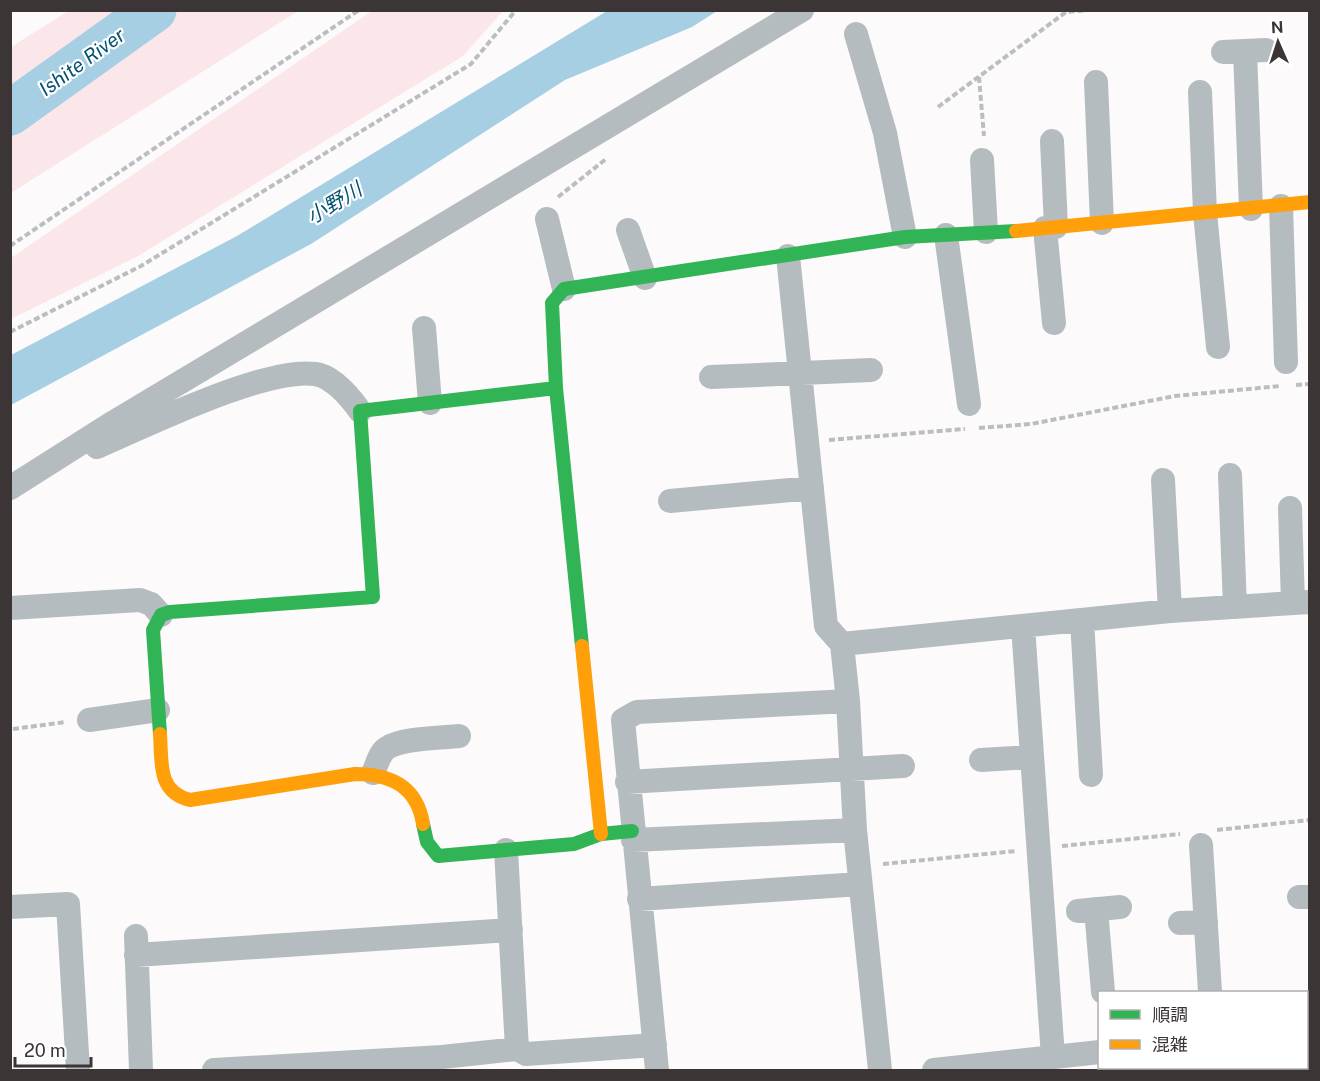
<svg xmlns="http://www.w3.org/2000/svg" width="1320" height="1081" font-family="'Public Sans','Noto Sans JP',sans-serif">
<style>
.green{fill:#fbe6e9}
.water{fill:#a7cfe4}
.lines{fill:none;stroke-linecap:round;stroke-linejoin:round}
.river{stroke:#a7cfe4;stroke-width:45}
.path{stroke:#bbbec0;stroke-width:4;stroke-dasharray:6 3;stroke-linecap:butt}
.street{stroke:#b5bcc0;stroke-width:24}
.fast{stroke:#30b455;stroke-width:14}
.slow{stroke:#ff9f0a;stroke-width:14}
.labels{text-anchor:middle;stroke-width:4.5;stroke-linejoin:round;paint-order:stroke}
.water-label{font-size:20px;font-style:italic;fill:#035170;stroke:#fff}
</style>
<rect width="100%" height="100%" fill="#fcfafa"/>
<path class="green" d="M 70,10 L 298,10 L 298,11 L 11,193 L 11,47 Z
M 372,11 L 503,11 L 463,56 L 138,256 L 11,319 L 11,258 Z"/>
<path class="water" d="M 607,11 L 717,11 L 692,27 L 565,80 L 311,244 L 11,405 L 11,355 L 237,236 Z"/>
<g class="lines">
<path class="river" d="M 10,113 L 154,10"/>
<path class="path" d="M 979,77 L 984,136
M 938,107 L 1066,12 L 1090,10
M 558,197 L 606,159
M 10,246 L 359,10
M 10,332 L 141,266 L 471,64 L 516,10
M 1296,385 L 1310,384
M 979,428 L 1031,424 L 1175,396 L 1280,386
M 829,440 L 965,429
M 13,729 L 66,722
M 1217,830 L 1310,820
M 1062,846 L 1180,834
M 883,864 L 1016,851"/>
<path class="street" d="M 856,34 L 885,133 L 905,237
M 1245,51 L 1251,209
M 1223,52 L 1266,50
M 1096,82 L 1102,223
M 1200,92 L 1205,213 L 1218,347
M 1052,141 L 1056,227
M 982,160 L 986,232
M 1281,206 L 1286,362
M 547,219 L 564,289
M 1045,228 L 1054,323
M 628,230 L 645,278
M 946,235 L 969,404
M 788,256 L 826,626 L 842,644 L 848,701 L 855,830 L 880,1070
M 424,328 L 430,403
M 711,377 L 871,370
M 97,447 C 146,426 265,367 315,374 C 332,376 350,397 360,411
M 1230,475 L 1235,607
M 1163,480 L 1170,611
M 10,488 L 114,422 L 802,10
M 670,501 L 812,488
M 1290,508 L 1293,603
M 10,608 L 140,600 L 151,604 L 161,615
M 1082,620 L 1091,775
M 1023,626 L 1053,1057
M 842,644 L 1170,611 L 1310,602
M 89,720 L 158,710
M 981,760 L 1032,757
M 373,773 C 377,765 379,753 387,748 C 401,738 442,738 459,736
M 627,782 L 903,766
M 633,840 L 855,830
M 1201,845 L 1210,992
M 506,850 L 517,1049
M 1299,897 L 1310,897
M 639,899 L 860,884
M 10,907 L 68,904 L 78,1070
M 1096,909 L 1103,992
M 1078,911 L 1120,907
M 1180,923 L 1206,922
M 136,936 L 141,1070
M 136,955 L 511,930
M 1306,1030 L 1310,1030
M 214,1070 L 442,1057 L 517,1049 L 526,1054 L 655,1045
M 657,1070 L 623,720 L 637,712 L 848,701
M 934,1070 L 1100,1052"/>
<path class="fast" d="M 582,646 L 556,388 L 552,303 L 564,289 L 905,237 L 1016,231
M 160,734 L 153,630 L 161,615 L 170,612 L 373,597 L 360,411 L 556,388
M 423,824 L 427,842 L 438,856 L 574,844 L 601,834 L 632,831"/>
<path class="slow" d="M 1016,231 L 1310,202
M 582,646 L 601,834
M 160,734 C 162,762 157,792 190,800 L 355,774 C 390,774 417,786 423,824"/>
</g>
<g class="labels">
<g class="water-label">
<text transform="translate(82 62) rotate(-36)" y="7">Ishite River</text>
<text transform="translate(334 203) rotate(-31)" y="7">小野川</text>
</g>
</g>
<rect width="1320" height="1081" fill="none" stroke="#3c3536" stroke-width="24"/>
<rect x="1098" y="991" width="210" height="78" fill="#ffffff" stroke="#b1aeaf" stroke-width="1.5"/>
<rect x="1110" y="1010" width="30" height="9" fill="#30b455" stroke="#b1aeaf" stroke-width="1.5"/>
<text x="1152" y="1021" font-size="18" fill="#3c3536">順調</text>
<rect x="1110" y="1040" width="30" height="9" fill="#ff9f0a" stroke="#b1aeaf" stroke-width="1.5"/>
<text x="1152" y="1051" font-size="18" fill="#3c3536">混雑</text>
<g transform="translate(1278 42) rotate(357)" stroke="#ffffff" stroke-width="4.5" paint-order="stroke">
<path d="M0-4.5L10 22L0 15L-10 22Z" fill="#3c3536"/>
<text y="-9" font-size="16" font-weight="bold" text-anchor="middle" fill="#3c3536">N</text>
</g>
<path d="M15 1057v9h76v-9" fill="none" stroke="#3c3536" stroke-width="3"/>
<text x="24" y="1057" font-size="18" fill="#3c3536" stroke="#ffffff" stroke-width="4.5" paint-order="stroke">20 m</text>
</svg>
